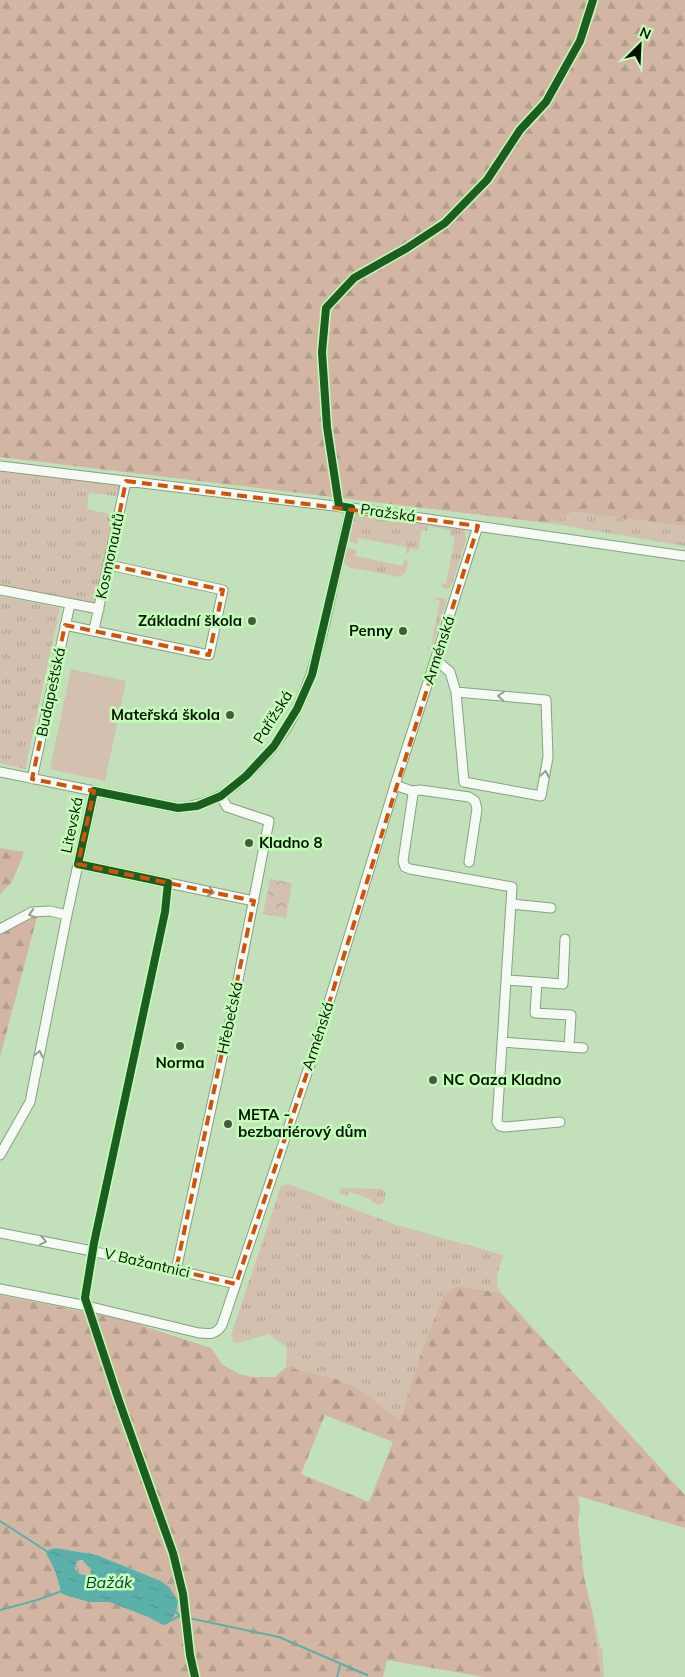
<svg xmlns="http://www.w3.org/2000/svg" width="685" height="1677" font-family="Mulish,sans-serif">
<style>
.grass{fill:url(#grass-tufts)}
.forest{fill:url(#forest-firs);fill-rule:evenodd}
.park{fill:url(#park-crowns)}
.garden{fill:#d4c0ae}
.water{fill:url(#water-ripples);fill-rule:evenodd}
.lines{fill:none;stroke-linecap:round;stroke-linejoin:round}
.stream{stroke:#5bb1a9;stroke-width:2}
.minor-casing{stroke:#88a082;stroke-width:11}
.minor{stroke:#f6faf5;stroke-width:9}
.cycleway-casing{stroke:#c4fdb8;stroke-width:11}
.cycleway{stroke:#1b5e20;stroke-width:8}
.oneway{stroke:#949e93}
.marked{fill:none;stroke:#d1520b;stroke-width:4;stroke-dasharray:10 6;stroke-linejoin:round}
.poi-dot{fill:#455b41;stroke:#c4fdb8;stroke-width:2}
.labels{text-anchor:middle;stroke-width:5;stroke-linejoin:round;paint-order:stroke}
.street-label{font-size:15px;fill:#011300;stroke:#c4fdb8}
.poi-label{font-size:15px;font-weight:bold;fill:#011300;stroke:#c4fdb8;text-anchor:end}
.water-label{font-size:16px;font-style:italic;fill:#05383b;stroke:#c4fdb8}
</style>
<defs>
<pattern id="grass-tufts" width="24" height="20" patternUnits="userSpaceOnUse" patternTransform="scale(1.25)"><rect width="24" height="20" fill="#d4c0ae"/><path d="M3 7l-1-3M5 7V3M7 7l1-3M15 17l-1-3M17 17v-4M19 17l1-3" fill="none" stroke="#b4a494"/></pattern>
<pattern id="forest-firs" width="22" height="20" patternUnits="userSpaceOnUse" patternTransform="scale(1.25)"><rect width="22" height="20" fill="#d2b6a3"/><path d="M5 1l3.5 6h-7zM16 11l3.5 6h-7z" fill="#b29c8b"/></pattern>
<pattern id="park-crowns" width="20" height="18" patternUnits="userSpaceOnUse" patternTransform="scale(1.25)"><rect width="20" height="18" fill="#d4c0ae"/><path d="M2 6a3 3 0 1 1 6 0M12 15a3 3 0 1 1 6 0" fill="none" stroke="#b4a494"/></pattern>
<pattern id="water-ripples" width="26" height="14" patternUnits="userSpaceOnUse" patternTransform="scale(1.25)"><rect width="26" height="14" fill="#5bb1a9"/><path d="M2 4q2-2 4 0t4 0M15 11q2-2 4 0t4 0" fill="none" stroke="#4d9790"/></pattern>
</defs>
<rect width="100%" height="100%" fill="#c2e1ba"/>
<path class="grass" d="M 0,470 L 115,483 L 119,486 L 122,491 L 119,494 L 116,496 L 89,493 L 87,509 L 113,515 L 116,517 L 95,605 L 0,587 Z
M 574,512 L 685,526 L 685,546 L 548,523 Z
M 358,513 L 375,514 L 381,518 L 389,519 L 403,518 L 462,527 L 465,532 L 466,540 L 451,587 L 445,589 L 442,587 L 441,583 L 446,584 L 455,537 L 450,535 L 450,530 L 428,526 L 427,531 L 422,530 L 418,550 L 411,548 L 408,554 L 406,553 L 406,547 L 359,538 L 357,544 L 347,540 L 351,520 Z
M 349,548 L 356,550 L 355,556 L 403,566 L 404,560 L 406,560 L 408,563 L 405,574 L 399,577 L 349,567 C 340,563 343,557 345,549 Z
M 0,596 L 60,608 L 25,769 L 0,763 Z
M 437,597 L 445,599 L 446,603 L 432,647 L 428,650 L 426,646 L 431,647 L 440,600 L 435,599 Z
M 288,1184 L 393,1224 L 503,1255 C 500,1269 492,1279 501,1293 L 458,1286 L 445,1292 L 422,1350 L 400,1420 L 358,1388 L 336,1379 L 286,1367 L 287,1348 L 269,1334 L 238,1343 L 233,1342 L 231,1335 L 281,1186 Z
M 342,1188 L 382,1189 L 385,1193 L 385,1202 L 379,1205 L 372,1202 L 372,1200 L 349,1191 L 347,1196 L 339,1193 L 340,1189 Z
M 592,1610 L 600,1646 L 602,1648 L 604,1677 L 601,1677 Z"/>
<path class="forest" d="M 0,0 L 685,0 L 685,526 L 574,512 L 548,523 L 0,457 Z
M 0,848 L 24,852 L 12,882 L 0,894 Z
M 36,913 L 37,917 L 0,1057 L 0,931 Z
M 458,1286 L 501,1293 L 685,1495 L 685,1528 L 578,1496 L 580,1510 L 578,1522 L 584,1577 L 592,1610 L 601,1677 L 484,1677 L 387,1660 L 383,1677 L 0,1677 L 0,1295 L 125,1320 L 211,1348 L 223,1365 L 239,1374 L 252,1377 L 275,1377 L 286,1367 L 336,1379 L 358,1388 L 400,1420 L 422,1350 L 445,1292 ZM 325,1415 L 393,1442 L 369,1502 L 301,1474 ZM 56,1548 L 98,1555 L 161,1581 L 163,1625 L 148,1617 L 109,1602 L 62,1594 L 55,1571 L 46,1553 Z
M 77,1560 C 83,1560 86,1564 91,1568 L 91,1573 C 85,1575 82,1575 77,1572 L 75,1564 Z"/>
<path class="park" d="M 270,879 L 292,883 L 286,918 L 263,914 Z"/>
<path class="garden" d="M 71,669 L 126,681 L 105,781 L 50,769 Z"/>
<path class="water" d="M 56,1548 L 97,1555 L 161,1581 L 170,1588 L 178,1601 L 176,1613 L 167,1624 L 163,1625 L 148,1617 L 109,1602 L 89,1602 L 62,1594 L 55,1571 L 46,1553 L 49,1550 ZM 82,1560 L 91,1569 L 91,1573 L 86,1575 L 80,1574 L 75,1569 L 77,1561 Z"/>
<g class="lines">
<path class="stream" d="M 0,1521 L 48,1552
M 0,1610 L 37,1600 L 62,1591
M 175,1611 L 180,1616
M 184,1617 L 279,1637 L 367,1675
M 166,1623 L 179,1616
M 337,1677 L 340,1665"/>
<defs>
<path id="minor" d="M 0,466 L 351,508 L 685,556
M 0,590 L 99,609
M 65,625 L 209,655 L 223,590 L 109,565
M 94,630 L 126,481
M 436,660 L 450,672 L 456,692 L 464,782 L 541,796 L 548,757 L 546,700 L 456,692
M 0,772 L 178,808 C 214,804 231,792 256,766 C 262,759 269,753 274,746 C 306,705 318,655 329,605 C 336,573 343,540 351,508
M 32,779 L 70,604
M 395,785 L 412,791 L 413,794 L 403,861 L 405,867 L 410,869 L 512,887 L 497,1122 L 500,1126 L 505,1127 L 560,1122
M 412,791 L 420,790 L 469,797 L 475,801 L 477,809 L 469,862
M 78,864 L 254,901
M 511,904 L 551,908
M 0,929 L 32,912 L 50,911 L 67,915
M 506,980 L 537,982 L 535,1013 L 571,1015 L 569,1047
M 537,982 L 563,984 L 565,939
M 502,1042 L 583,1048
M 0,1155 L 30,1102 L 67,915 L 94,791
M 0,1233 L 87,1250 L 236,1284
M 176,1270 L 230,1021 L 269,821 L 227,807 L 221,796
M 0,1289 L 87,1306 L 199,1333 C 209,1334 216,1335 222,1325 L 311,1061 L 395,785 L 478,526"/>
</defs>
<use href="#minor" class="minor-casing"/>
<use href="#minor" class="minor"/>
<defs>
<path id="cycleway" d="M 195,1677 L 190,1655 L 183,1594 L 173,1553 L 119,1401 L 85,1298 L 94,1243 L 165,912 L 168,883 L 78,864 L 94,791 L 178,808 L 197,806 L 221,796 L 246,776 L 274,746 L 297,709 L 312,675 L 351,508 L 339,506 L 327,427 L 322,352 L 326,308 L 354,278 L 407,248 L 445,223 L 487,180 L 520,130 L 546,102 L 580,41 L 593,0"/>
</defs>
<use href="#cycleway" class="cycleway-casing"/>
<use href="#cycleway" class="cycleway"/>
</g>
<defs><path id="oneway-chevron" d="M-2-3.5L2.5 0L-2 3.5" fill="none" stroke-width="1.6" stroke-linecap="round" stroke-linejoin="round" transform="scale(1.25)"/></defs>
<g class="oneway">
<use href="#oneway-chevron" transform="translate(501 696) rotate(-175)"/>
<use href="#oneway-chevron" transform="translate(545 774) rotate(-80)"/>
<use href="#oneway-chevron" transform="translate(211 892) rotate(12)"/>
<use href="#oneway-chevron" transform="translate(32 914) rotate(164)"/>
<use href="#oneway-chevron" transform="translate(39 1054) rotate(-79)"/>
<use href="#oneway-chevron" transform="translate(43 1241) rotate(11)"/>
</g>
<path class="marked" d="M 126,481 L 478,526 L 311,1061 L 236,1284 L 176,1270 L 254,901 L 78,864 L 94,791 L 32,779 L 65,625 L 209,655 L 223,590 L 109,565 Z"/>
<g class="poi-dot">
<circle cx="252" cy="621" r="5"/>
<circle cx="403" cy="631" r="5"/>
<circle cx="230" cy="715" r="5"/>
<circle cx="249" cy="843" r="5"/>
<circle cx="180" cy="1046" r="5"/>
<circle cx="433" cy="1080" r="5"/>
<circle cx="228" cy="1124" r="5"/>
</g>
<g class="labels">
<g class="street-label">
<text transform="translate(388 513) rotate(8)" y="5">Pražská</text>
<text transform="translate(110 556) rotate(-78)" y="5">Kosmonautů</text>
<text transform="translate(439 650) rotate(-72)" y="5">Arménská</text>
<text transform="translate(51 692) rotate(-78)" y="5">Budapešťská</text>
<text transform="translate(273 717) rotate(-58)" y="5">Pařížská</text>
<text transform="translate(72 825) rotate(-78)" y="5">Litevská</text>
<text transform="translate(230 1018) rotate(-78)" y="5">Hřebečská</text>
<text transform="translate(318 1036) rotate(-72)" y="5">Arménská</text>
<text transform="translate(147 1263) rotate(13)" y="5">V Bažantnici</text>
</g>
<g class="poi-label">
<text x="242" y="626">Základní škola</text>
<text x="393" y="636">Penny</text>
<text x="220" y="720">Mateřská škola</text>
<text x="259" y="848" text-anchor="start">Kladno 8</text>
<text x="180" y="1068" text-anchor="middle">Norma</text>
<text x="443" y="1085" text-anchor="start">NC Oaza Kladno</text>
<text x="238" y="1120" text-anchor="start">META -<tspan x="238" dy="17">bezbariérový dům</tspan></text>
</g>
<g class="water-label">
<text x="109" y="1588">Bažák</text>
</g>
</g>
<g transform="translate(640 45) rotate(24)" stroke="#c4fdb8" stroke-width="4" paint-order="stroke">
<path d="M0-4L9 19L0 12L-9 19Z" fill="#011300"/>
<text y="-8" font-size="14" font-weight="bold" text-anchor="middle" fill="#011300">N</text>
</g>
</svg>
